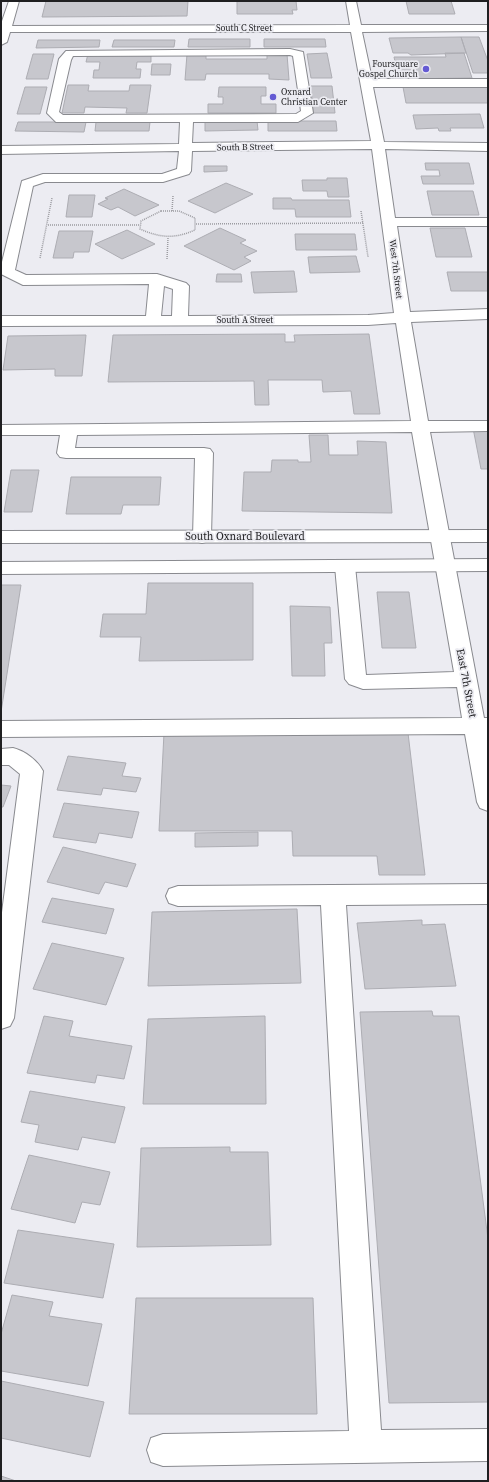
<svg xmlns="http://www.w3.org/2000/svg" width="489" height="1482" font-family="'Source Serif 4',serif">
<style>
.building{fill:#c7c7cd;stroke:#adadb3}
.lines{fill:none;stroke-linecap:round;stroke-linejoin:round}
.minor-casing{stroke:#898a8f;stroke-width:2}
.major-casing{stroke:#898a8f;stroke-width:2}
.path{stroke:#9b9ba0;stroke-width:1.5;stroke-dasharray:1 1;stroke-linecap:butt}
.minor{fill:#fff;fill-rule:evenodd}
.major{fill:#fff;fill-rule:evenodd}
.poi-dot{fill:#645ad3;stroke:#ececf2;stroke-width:1.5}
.labels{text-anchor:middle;stroke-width:3.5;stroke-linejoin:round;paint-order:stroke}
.far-street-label{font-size:9px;fill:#1f1f21;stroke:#ececf2}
.far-poi-label{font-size:9px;fill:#1f1f21;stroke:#ececf2;text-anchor:end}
.street-label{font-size:11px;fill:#1f1f21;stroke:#ececf2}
</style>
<rect width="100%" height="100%" fill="#ececf2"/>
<path class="building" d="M 46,1 L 188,1 L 187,16 L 42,17 Z
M 237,1 L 296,1 L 297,10 L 292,10 L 293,14 L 237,14 Z
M 406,1 L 451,1 L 455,14 L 409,14 Z
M 461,37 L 466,53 L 411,55 L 408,53 L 393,53 L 389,38 Z
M 461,37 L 479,37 L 488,61 L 488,73 L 473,73 Z
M 189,39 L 250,39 L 250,47 L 188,47 Z
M 264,39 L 325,39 L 326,47 L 264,47 Z
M 38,40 L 100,40 L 99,47 L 36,48 Z
M 114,40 L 175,40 L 174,47 L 112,47 Z
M 327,53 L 332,78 L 311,78 L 307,54 Z
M 445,53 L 464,53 L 472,78 L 399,79 L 394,57 L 446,57 Z
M 33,54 L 54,54 L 48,79 L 26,79 Z
M 88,54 L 151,54 L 151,62 L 137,62 L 136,69 L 141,69 L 140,78 L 93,78 L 94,70 L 99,70 L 100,62 L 86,62 Z
M 187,54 L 206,54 L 206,59 L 267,59 L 267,54 L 287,54 L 289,80 L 269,79 L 269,74 L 206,74 L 205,80 L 185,80 Z
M 152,64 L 171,64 L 170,75 L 151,75 Z
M 68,85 L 89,85 L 88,91 L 129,91 L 130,85 L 151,85 L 147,113 L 126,113 L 127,108 L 85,107 L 84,113 L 62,113 Z
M 311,86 L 332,86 L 335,113 L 313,113 Z
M 25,87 L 47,87 L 40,114 L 17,114 Z
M 219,87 L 266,87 L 266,96 L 261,96 L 261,104 L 276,104 L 276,113 L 208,113 L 208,104 L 223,104 L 223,97 L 218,97 Z
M 403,87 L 488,87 L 488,103 L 406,103 Z
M 480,114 L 484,128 L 450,128 L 451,131 L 439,131 L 438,128 L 416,129 L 413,115 Z
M 257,121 L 258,130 L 205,131 L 205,122 Z
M 268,121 L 336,121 L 337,131 L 268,131 Z
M 18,122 L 86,122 L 84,132 L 15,131 Z
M 96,122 L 150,122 L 149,131 L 95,131 Z
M 425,163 L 469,163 L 474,184 L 423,184 L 421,176 L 440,176 L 439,170 L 426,170 Z
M 204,166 L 227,166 L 227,171 L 204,172 Z
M 327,178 L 347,178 L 349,197 L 328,197 L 327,191 L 303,191 L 302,180 L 327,180 Z
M 226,183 L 253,194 L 215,213 L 188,201 Z
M 124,189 L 159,205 L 135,216 L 118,207 L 111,210 L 98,204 L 108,199 L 105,198 Z
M 427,191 L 473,191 L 479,215 L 432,215 Z
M 69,195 L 95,195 L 92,217 L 66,217 Z
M 273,198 L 291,198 L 292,200 L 349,200 L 351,217 L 296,217 L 295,209 L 273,209 Z
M 220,228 L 246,240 L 240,243 L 257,251 L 244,257 L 251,261 L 234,270 L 184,246 Z
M 430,228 L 465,228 L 472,257 L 436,257 Z
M 127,230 L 155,244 L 122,259 L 95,244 Z
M 59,231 L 93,231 L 89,252 L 74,252 L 73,258 L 53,258 Z
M 295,234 L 355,234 L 357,250 L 296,250 Z
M 356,256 L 360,272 L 310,273 L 308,257 Z
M 294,271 L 297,292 L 254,293 L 251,272 Z
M 447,272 L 488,272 L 488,291 L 451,291 Z
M 217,274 L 241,274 L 242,282 L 216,282 Z
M 285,334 L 285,342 L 295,342 L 294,335 L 369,334 L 380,414 L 354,414 L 351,391 L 323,392 L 322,380 L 268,380 L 269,405 L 255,405 L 254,381 L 108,382 L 113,335 Z
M 86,335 L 82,376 L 55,376 L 55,369 L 3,370 L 8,336 Z
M 473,428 L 488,428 L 488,469 L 481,469 Z
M 309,435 L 328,435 L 329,455 L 358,455 L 357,441 L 386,442 L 392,513 L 242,511 L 244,472 L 271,472 L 272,460 L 298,460 L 298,462 L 311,462 Z
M 11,470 L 39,470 L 32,512 L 4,512 Z
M 71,477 L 161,477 L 159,505 L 123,505 L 121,514 L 66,514 Z
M 148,583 L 253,583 L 253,660 L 139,661 L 141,637 L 100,637 L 103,614 L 146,614 Z
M 1,585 L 21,585 L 1,712 Z
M 377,592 L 409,592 L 416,648 L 382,648 Z
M 290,606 L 330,607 L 332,643 L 324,643 L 325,676 L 292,676 Z
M 164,733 L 408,733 L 425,875 L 379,875 L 377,856 L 293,856 L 292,831 L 159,831 Z
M 68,756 L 126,763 L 122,776 L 141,778 L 136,792 L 103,788 L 101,795 L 57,790 Z
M 1,785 L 11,786 L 3,807 L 1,807 Z
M 64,803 L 139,812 L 132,838 L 99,833 L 96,843 L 53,837 Z
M 258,832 L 258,846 L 195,847 L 195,833 Z
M 63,847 L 136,864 L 127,887 L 105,882 L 99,894 L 47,882 Z
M 52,898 L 114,909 L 106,934 L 42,922 Z
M 297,909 L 301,983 L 148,986 L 152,912 Z
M 422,920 L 422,925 L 445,924 L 456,986 L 365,989 L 357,923 Z
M 52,943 L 124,958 L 106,1005 L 33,989 Z
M 432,1011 L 433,1016 L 459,1016 L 488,1239 L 488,1402 L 389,1403 L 360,1012 Z
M 44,1016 L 73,1021 L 69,1036 L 132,1046 L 124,1079 L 97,1075 L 95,1083 L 27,1073 Z
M 265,1016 L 266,1104 L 143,1104 L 148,1019 Z
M 30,1091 L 125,1107 L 115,1143 L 82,1137 L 78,1150 L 35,1142 L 39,1125 L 21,1122 Z
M 230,1147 L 230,1152 L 268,1152 L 271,1245 L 137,1247 L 141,1148 Z
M 29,1155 L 110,1172 L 100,1205 L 82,1202 L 75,1223 L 11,1209 Z
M 18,1230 L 114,1244 L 103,1298 L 4,1283 Z
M 12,1295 L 53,1302 L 49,1316 L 102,1324 L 88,1386 L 1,1371 L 1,1334 Z
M 136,1298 L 313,1298 L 317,1414 L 129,1414 Z
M 1,1381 L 104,1402 L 90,1457 L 1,1438 Z
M 1,1476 L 16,1481 L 1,1481 Z"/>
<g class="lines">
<defs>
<path id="minor" d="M 9,1 L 19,1 L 12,26 L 350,25 L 346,1 L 356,1 L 361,25 L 488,25 L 488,31 L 362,32 L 372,79 L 488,79 L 488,87 L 373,87 L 384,142 L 488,143 L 488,151 L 385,149 L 395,218 L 488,218 L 488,226 L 397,226 L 410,312 L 488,309 L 488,319 L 411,322 L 428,421 L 488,421 L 488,431 L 430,432 L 484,718 L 488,718 L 488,811 L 480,808 L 477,802 L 465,734 L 1,737 L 1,721 L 462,718 L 457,687 L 363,689 L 349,684 L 345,679 L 335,566 L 338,562 L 345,560 L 352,562 L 355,566 L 366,675 L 454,672 L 412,432 L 77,435 L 75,448 L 204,448 L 210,449 L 213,453 L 211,537 L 209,541 L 202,543 L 195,541 L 193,537 L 195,458 L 66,458 L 60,457 L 57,453 L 60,435 L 1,435 L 1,425 L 411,421 L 396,323 L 368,325 L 1,326 L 1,316 L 146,316 L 149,284 L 23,285 L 1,274 L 1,266 L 22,181 L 43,174 L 162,174 L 177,169 L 179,151 L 1,154 L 1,146 L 179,144 L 180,122 L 56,122 L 47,113 L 59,59 L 66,51 L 290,49 L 303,52 L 313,113 L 298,122 L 193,122 L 192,143 L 371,141 L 351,32 L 10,32 L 7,42 L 1,45 L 1,24 ZM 290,55 L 293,56 L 301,111 L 296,114 L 63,115 L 59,112 L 71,60 L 73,56 ZM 372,149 L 394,313 L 368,315 L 188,316 L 189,286 L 186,283 L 157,274 L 26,275 L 15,270 L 33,186 L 45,182 L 163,182 L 189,174 L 191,171 L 192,151 ZM 164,286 L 173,289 L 172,316 L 161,316 Z
M 13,748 C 25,751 37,760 43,771 L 14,1018 L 10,1026 L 1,1029 L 1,920 L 20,774 L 9,765 L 1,765 L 1,749 Z
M 488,884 L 488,904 L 346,905 L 381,1430 L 488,1429 L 488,1461 L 163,1466 L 151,1462 L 147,1450 L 151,1438 L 163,1434 L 349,1431 L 321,905 L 178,906 L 169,903 L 166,896 L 169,889 L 178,886 Z"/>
<path id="major" d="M 488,530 L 488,542 L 1,543 L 1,531 Z
M 488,559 L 488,571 L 1,574 L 1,562 Z"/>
</defs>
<use href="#minor" class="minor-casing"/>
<use href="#major" class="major-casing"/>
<path class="path" d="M 161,211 L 179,211 L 195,218 L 195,230 C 175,239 160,238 140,229 L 141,221 Z
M 172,211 L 173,196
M 361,211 L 368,257
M 196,224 L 363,223
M 48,225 L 140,225
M 40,258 L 52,198
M 167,259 L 168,238"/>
<use href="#minor" class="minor"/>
<use href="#major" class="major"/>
</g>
<g class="poi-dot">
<circle cx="426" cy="69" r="4"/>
<circle cx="273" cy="97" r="4"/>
</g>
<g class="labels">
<g class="far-street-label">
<text x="244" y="31">South C Street</text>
<text transform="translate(245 147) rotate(-1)" y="3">South B Street</text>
<text transform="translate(396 269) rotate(83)" y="3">West 7th Street</text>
<text x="245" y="323">South A Street</text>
</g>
<g class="far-poi-label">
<text x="418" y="67">Foursquare<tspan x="418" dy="10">Gospel Church</tspan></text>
<text x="281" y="95" text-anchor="start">Oxnard<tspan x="281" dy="10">Christian Center</tspan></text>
</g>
<g class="street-label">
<text x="245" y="540">South Oxnard Boulevard</text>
<text transform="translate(467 683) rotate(79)" y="4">East 7th Street</text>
</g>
</g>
<rect width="489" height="1482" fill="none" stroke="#1f1f21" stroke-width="4"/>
</svg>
